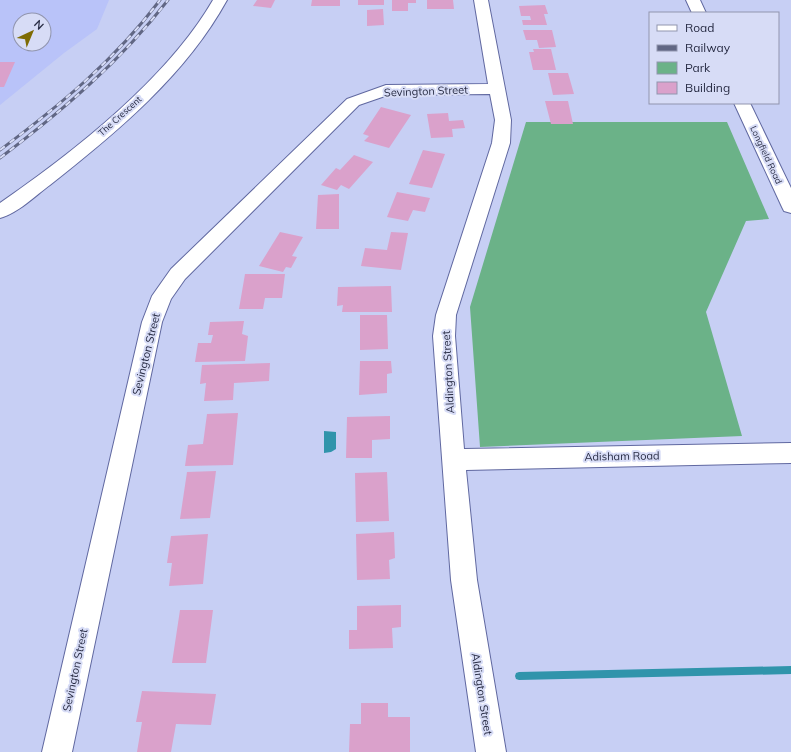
<svg xmlns="http://www.w3.org/2000/svg" width="791" height="752" font-family="Mulish,sans-serif">
<style>
.built{fill:#b9c3f9;fill-rule:evenodd}
.green{fill:#6bb288}
.water{fill:#3094ab}
.lines{fill:none;stroke-linecap:round;stroke-linejoin:round}
.stream{fill:#3094ab;fill-rule:evenodd}
.building{fill:#daa1cb}
.minor-casing{stroke:#6068a0;stroke-width:2}
.major-casing{stroke:#6068a0;stroke-width:2}
.minor{fill:#fff;fill-rule:evenodd}
.major{fill:#fff;fill-rule:evenodd}
.rail-casing{stroke:#616784;stroke-width:3}
.rail{stroke:#d7dcf6;stroke-width:2;stroke-dasharray:6;stroke-linecap:butt}
.labels{text-anchor:middle;stroke-width:4;stroke-linejoin:round;paint-order:stroke}
.far-street-label{font-size:9px;fill:#272b43;stroke:#d7dcf6}
.street-label{font-size:11px;fill:#272b43;stroke:#d7dcf6}
</style>
<rect width="100%" height="100%" fill="#c7cff4"/>
<path class="built" d="M 0,0 L 109,0 L 97,29 L 64,53 L 0,105 ZM 20,20 L 44,20 L 44,44 L 20,44 Z"/>
<path class="green" d="M 526,122 L 727,122 L 769,219 L 746,221 L 706,312 L 742,436 L 480,447 L 470,307 Z"/>
<path class="water" d="M 324,431 L 336,432 L 336,449 L 331,452 L 324,453 Z"/>
<g class="lines">
<path class="stream" d="M 791,666 L 791,674 L 519,680 L 516,679 L 515,676 L 516,673 L 519,672 Z"/>
</g>
<path class="building" d="M 257,0 L 275,0 L 271,8 L 253,6 Z
M 312,0 L 340,0 L 340,6 L 311,6 Z
M 358,0 L 384,0 L 384,5 L 358,5 Z
M 392,0 L 416,0 L 416,3 L 408,3 L 408,11 L 392,11 Z
M 427,0 L 453,0 L 454,9 L 427,9 Z
M 545,5 L 548,14 L 544,14 L 547,25 L 523,25 L 522,20 L 531,20 L 530,16 L 521,16 L 519,6 Z
M 383,9 L 384,25 L 367,26 L 367,10 Z
M 523,30 L 552,30 L 556,47 L 539,48 L 537,40 L 526,40 Z
M 533,49 L 551,49 L 556,70 L 533,70 L 529,52 L 534,52 Z
M 0,62 L 15,62 L 4,87 L 0,87 Z
M 548,73 L 568,73 L 574,94 L 553,95 Z
M 545,101 L 568,101 L 573,124 L 551,124 Z
M 381,107 L 411,115 L 389,148 L 364,141 L 369,136 L 363,134 Z
M 448,113 L 449,121 L 463,120 L 465,128 L 452,129 L 453,137 L 431,138 L 427,114 Z
M 423,150 L 445,154 L 432,188 L 409,184 Z
M 354,155 L 373,162 L 349,189 L 341,185 L 337,190 L 321,185 L 336,168 L 340,170 Z
M 397,192 L 430,198 L 425,212 L 413,210 L 408,221 L 387,217 Z
M 339,194 L 339,229 L 316,229 L 318,195 Z
M 280,232 L 303,237 L 292,256 L 297,257 L 291,268 L 286,267 L 283,272 L 259,266 Z
M 391,232 L 408,233 L 401,270 L 361,266 L 365,248 L 387,250 Z
M 245,274 L 285,274 L 282,298 L 265,298 L 263,309 L 239,309 Z
M 391,286 L 392,312 L 342,312 L 343,305 L 337,306 L 338,287 Z
M 360,315 L 387,315 L 388,349 L 360,350 Z
M 244,321 L 242,334 L 248,336 L 245,361 L 195,362 L 198,343 L 211,343 L 213,335 L 208,335 L 210,322 Z
M 360,361 L 391,361 L 392,373 L 387,374 L 387,393 L 359,395 Z
M 270,363 L 269,381 L 234,383 L 233,400 L 204,401 L 206,383 L 200,384 L 202,365 Z
M 238,413 L 233,465 L 185,466 L 188,445 L 203,444 L 207,414 Z
M 390,416 L 390,439 L 372,440 L 372,458 L 346,458 L 347,417 Z
M 216,471 L 210,518 L 180,519 L 187,472 Z
M 387,472 L 389,521 L 356,522 L 355,473 Z
M 394,532 L 395,558 L 389,560 L 390,579 L 357,580 L 356,534 Z
M 208,534 L 203,584 L 169,586 L 172,563 L 167,563 L 171,536 Z
M 401,605 L 401,627 L 392,628 L 393,648 L 349,649 L 349,630 L 357,630 L 357,606 Z
M 180,610 L 213,610 L 206,663 L 172,663 Z
M 142,691 L 216,694 L 211,725 L 176,724 L 171,752 L 137,752 L 142,722 L 136,722 Z
M 361,703 L 388,703 L 388,717 L 410,717 L 410,752 L 349,752 L 350,724 L 361,724 Z"/>
<g class="lines">
<defs>
<path id="minor" d="M 474,0 L 488,0 L 511,120 L 510,143 L 456,315 L 455,336 L 464,449 L 791,443 L 791,463 L 466,470 L 477,580 L 506,752 L 476,752 L 451,580 L 433,336 L 436,315 L 492,143 L 495,120 L 490,94 L 388,95 L 359,105 L 185,279 L 171,299 L 162,322 L 72,752 L 42,752 L 142,322 L 152,296 L 171,269 L 347,99 L 386,85 L 488,84 Z
M 686,0 L 700,0 L 706,13 L 692,13 Z
M 734,103 L 750,103 L 791,188 L 791,213 L 784,211 L 782,207 Z"/>
<path id="major" d="M 213,0 L 227,0 C 186,75 116,133 50,185 C 36,195 17,214 0,218 L 0,203 C 74,152 168,78 213,0 Z"/>
</defs>
<use href="#minor" class="minor-casing"/>
<use href="#major" class="major-casing"/>
<use href="#minor" class="minor"/>
<use href="#major" class="major"/>
<defs>
<path id="rail" d="M 0,150 C 59,106 115,60 160,0
M 0,158 C 62,111 120,62 168,0"/>
</defs>
<use href="#rail" class="rail-casing"/>
<use href="#rail" class="rail"/>
</g>
<g class="labels">
<g class="far-street-label">
<text transform="translate(120 116) rotate(-42)" y="3">The Crescent</text>
<text transform="translate(766 155) rotate(65)" y="3">Longfield Road</text>
</g>
<g class="street-label">
<text transform="translate(426 91) rotate(-2)" y="4">Sevington Street</text>
<text transform="translate(146 354) rotate(-76)" y="4">Sevington Street</text>
<text transform="translate(448 372) rotate(-93)" y="4">Aldington Street</text>
<text transform="translate(622 456) rotate(-1)" y="4">Adisham Road</text>
<text transform="translate(75 670) rotate(-78)" y="4">Sevington Street</text>
<text transform="translate(482 694) rotate(81)" y="4">Aldington Street</text>
</g>
</g>
<rect x="649" y="12" width="130" height="92" fill="#d7dcf6" stroke="#9195ae"/>
<rect x="657" y="25" width="20" height="6" fill="#ffffff" stroke="#9195ae"/>
<text x="685" y="32" font-size="12" fill="#272b43">Road</text>
<rect x="657" y="45" width="20" height="6" fill="#616784" stroke="#9195ae"/>
<text x="685" y="52" font-size="12" fill="#272b43">Railway</text>
<rect x="657" y="62" width="20" height="12" fill="#6bb288" stroke="#9195ae"/>
<text x="685" y="72" font-size="12" fill="#272b43">Park</text>
<rect x="657" y="82" width="20" height="12" fill="#daa1cb" stroke="#9195ae"/>
<text x="685" y="92" font-size="12" fill="#272b43">Building</text>
<g transform="translate(32 32) rotate(44)"><circle r="19" fill="#d7dcf6" stroke="#9195ae"/>
<path d="M0-3L7 15L0 10L-7 15Z" fill="#7e6b03"/>
<text y="-6" font-size="11" font-weight="bold" text-anchor="middle" fill="#272b43">N</text>
</g>
</svg>
